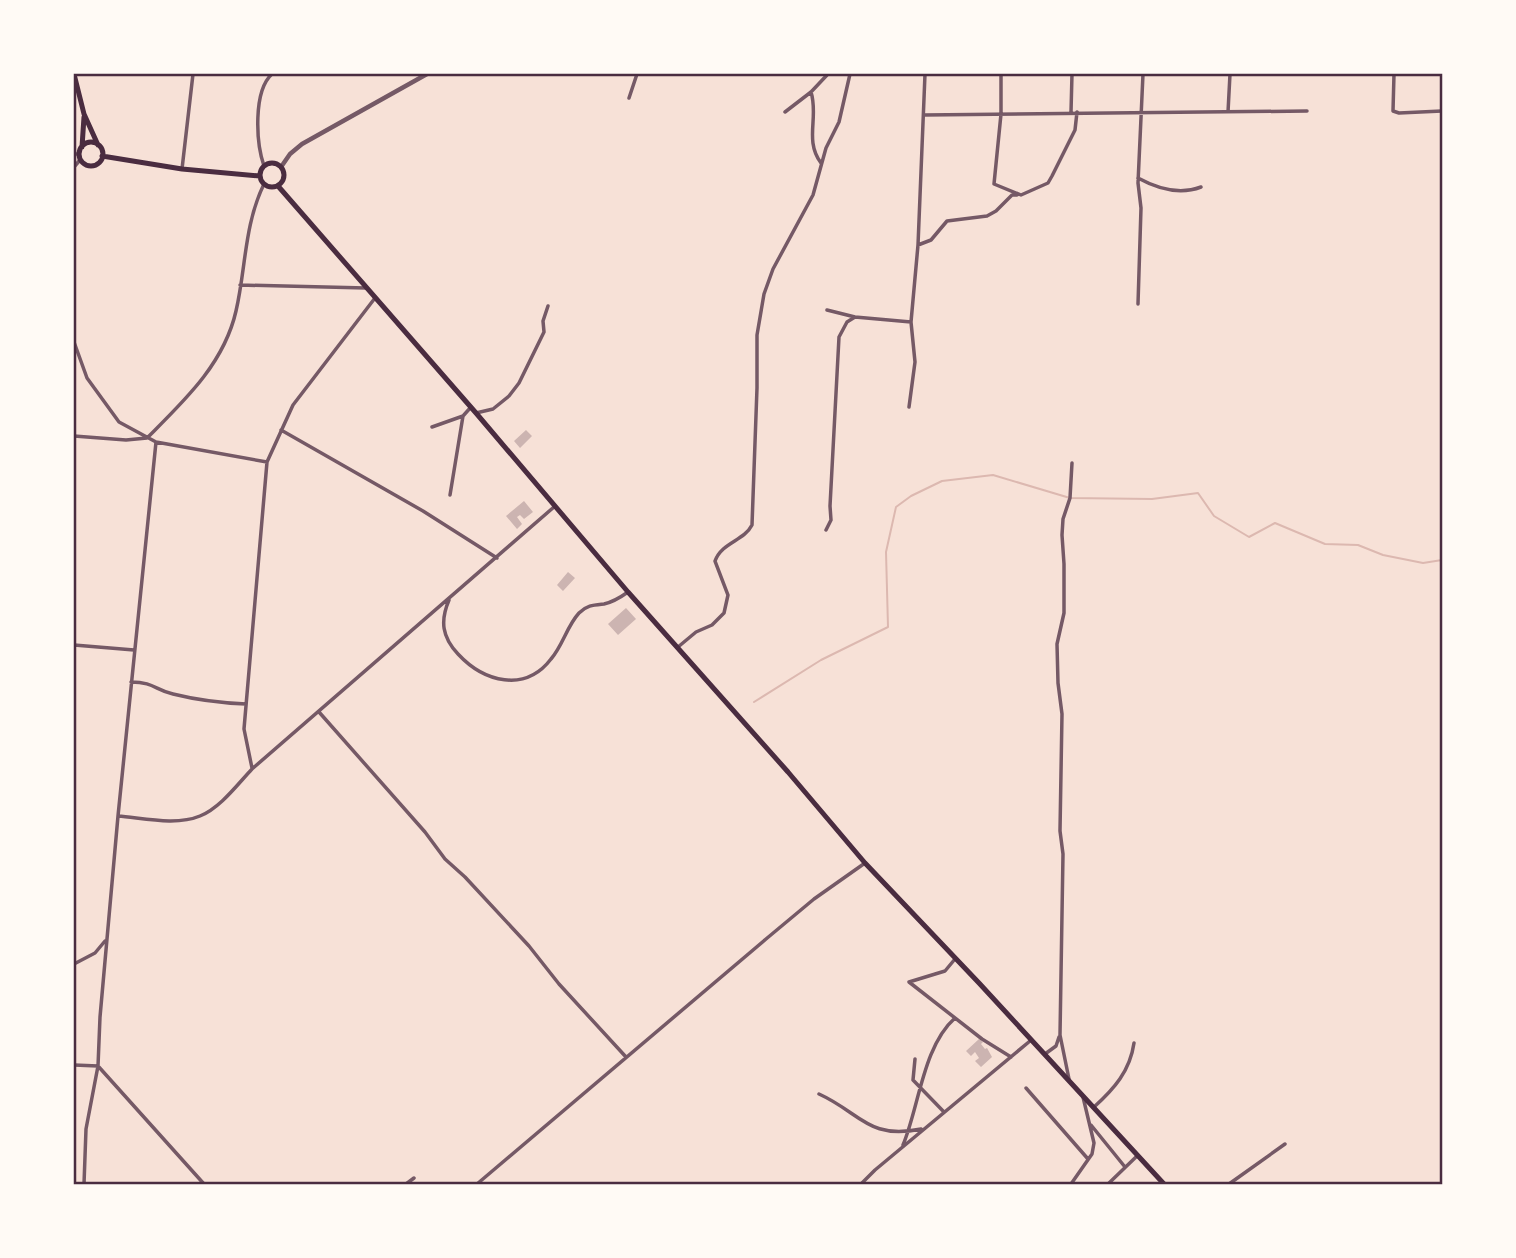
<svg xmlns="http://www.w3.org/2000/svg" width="1516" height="1258" font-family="'IBM Plex Sans',sans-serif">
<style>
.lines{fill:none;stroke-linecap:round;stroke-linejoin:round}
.stream{stroke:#dcb8b0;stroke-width:2}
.building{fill:#ccb4b1}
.minor{stroke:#755966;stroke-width:3.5}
.tertiary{stroke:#755966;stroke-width:4.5}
.primary{stroke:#4a2c40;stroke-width:5}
.neatline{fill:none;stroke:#4a2c40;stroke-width:2.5}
</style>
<rect width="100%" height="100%" fill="#f7e1d7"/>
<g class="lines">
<path class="stream" d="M 754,702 L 821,660 L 888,627 L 886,552 L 896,507 L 911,496 L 942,481 L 993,475 L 1070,498 L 1152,499 L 1198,493 L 1214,516 L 1249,537 L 1275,523 L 1325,544 L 1358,545 L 1383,555 L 1423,563 L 1442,560"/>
</g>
<path class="building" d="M 526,430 L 532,436 L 520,448 L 514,441 Z
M 524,501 L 533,512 L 524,519 L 520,515 L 517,517 L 522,524 L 517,529 L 506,516 Z
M 568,572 L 575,578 L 563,591 L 557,585 Z
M 626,608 L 636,619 L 618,635 L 608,624 Z
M 979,1039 L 983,1042 L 981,1044 L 985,1049 L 987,1048 L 992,1057 L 981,1067 L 975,1061 L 979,1058 L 975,1052 L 971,1056 L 966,1051 Z"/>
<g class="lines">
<path class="minor" d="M 1001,74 L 1001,114 L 994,184 L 1021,195 L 1048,183 L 1052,176 L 1075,130 L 1077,112
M 1394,74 L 1393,111 L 1399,113 L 1442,111
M 811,92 C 819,117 804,140 821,163
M 629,98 L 637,74
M 785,112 L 811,92 L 828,74
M 1071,112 L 1072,74
M 1228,112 L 1230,74
M 924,115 L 1307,111
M 74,154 L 79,154
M 264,166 C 256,143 253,91 272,74
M 74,167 L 80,160
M 182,169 L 193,74
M 1138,178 C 1158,189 1180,195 1201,187
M 918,245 L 931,240 L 947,221 L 987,216 L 996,211 L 1012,195 L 1017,195
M 240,285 L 366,288
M 1138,304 L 1141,208 L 1138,183 L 1143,74
M 827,310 L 855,317 L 911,322
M 74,342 L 87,378 L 119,422 L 156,442 L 267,462
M 909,407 L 915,362 L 911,322 L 918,245 L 925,74
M 476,413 L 493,409 L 509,396 L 519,383 L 544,332 L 543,321 L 548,306
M 432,427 L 463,416 L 471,407
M 281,430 L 423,511 L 497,558
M 74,436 L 126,440 L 147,438 C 184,401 224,364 236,311 C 246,268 244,225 264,184
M 450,495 L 463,416
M 826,530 L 831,520 L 830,506 L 839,337 L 847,322 L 855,317
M 449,600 C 440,621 442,637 458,654 C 484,682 525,693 551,659 C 563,645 567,626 579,613 C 587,605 594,605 604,604 C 613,602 621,597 628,592
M 74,645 L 134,650
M 678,647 L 696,632 L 712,625 L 724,613 L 728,595 L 715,561 C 722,542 744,541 752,525 L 757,388 L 757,335 L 764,294 L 773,269 L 813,195 L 826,148 L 839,122 L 850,74
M 131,682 C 154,682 155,690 173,694 C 197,700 222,703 246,704
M 319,712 L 425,832 L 445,859 L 465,877 L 529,946 L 559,984 L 626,1057
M 252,768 L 244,729 L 267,462 L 293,405 L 375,298
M 118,816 C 143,818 176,826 200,816 C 220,808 237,785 252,769 L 554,507
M 955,959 L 945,971 L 909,982 L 982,1039 L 1011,1057
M 74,964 L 95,953 L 105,941
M 1045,1054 L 1056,1046 L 1059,1037
M 915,1059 L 913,1080 L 944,1112
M 74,1065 L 98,1066 L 204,1184
M 1069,1079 L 1060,1035 L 1063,854 L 1060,831 L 1062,714 L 1058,683 L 1057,644 L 1064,613 L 1064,564 L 1062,535 L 1063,519 L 1070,498 L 1072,463
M 1026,1088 L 1088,1159
M 819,1094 C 861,1113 868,1140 921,1129
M 1094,1107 C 1114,1089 1130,1071 1134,1043
M 1091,1125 L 1125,1167
M 903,1145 C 919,1107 923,1046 955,1018
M 84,1184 L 86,1129 L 98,1066 L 100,1017 L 118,816 L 156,442
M 406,1184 L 414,1178
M 477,1184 L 766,939 L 814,899 L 865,863
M 861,1184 L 875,1170 L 1030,1041
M 1071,1184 L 1092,1154 L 1094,1143 L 1083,1097
M 1108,1184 L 1137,1156
M 1229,1184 L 1285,1144"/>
<path class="tertiary" d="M 281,167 L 290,154 L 302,144 L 427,74"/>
<path class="primary" d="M 74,74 L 84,114 L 98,145
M79 154a12 12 0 1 1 24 0a12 12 0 1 1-24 0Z
M 82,147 L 84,117
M 102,156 L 182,169 L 260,176
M260 175a12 12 0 1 1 24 0a12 12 0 1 1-24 0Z
M 278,186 L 476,413 L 628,592 L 788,772 L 865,863 L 979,983 L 1164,1184"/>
</g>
<rect width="1516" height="1258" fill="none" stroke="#fffaf5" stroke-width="150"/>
<rect x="75" y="75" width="1366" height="1108" class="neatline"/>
</svg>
